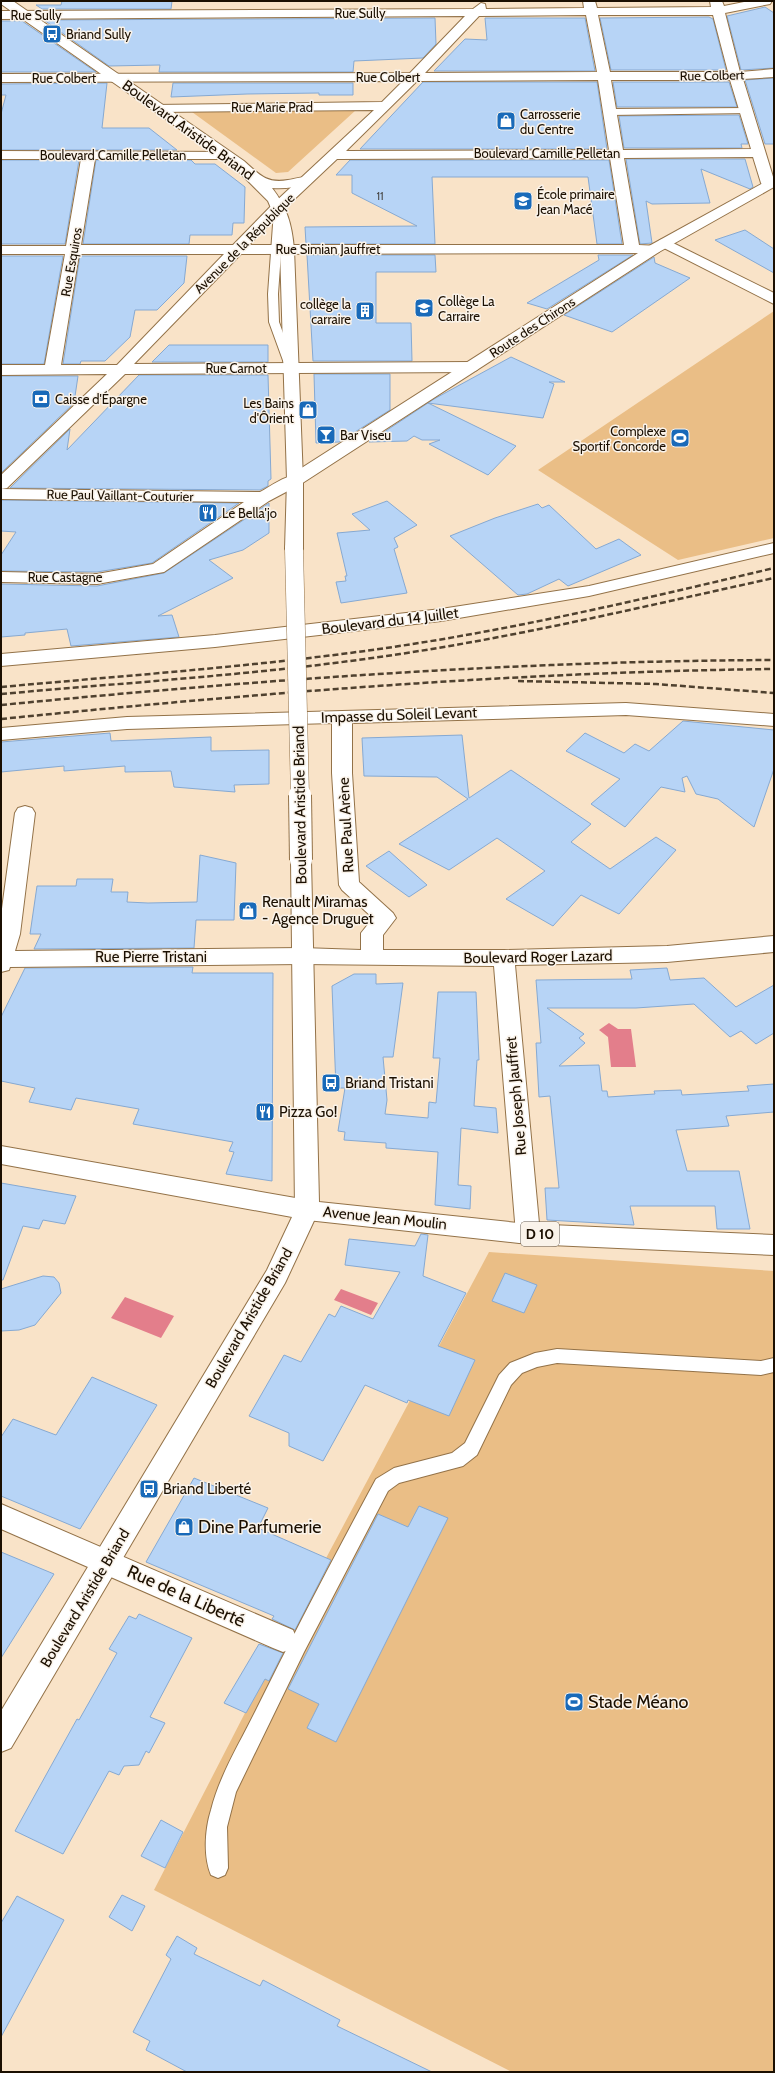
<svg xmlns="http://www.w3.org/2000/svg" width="775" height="2073" font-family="Cabin,sans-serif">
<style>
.green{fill:#eabe86}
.water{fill:#e37e8b}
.building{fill:#b7d4f6;stroke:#86a9d2}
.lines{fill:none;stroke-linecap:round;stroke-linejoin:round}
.service-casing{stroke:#937248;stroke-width:2}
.minor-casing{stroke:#937248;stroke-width:2}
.tertiary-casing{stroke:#937248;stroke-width:2}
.secondary-casing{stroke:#937248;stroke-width:2}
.primary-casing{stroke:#937248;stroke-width:2}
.service{fill:#fff;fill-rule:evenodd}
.minor{fill:#fff;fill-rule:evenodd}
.tertiary{fill:#fff;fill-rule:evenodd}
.secondary{fill:#fff;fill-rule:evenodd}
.primary{fill:#fff;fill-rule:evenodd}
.rail{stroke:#4f412f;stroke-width:2.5;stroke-dasharray:6 3;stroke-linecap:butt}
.primary-bridge-far1-casing{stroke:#937248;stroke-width:19;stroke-linecap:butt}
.primary-bridge-casing{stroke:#937248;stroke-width:24;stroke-linecap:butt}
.primary-bridge-far1{stroke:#fff;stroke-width:18}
.primary-bridge{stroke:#fff;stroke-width:22}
.labels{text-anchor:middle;stroke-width:3;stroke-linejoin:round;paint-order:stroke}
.far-number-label{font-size:11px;fill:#42403e}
.far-street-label{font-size:13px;fill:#1b0f01;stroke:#faf3ea}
.far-poi-label{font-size:13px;fill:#1b0f01;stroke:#faf3ea;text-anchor:start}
.shield{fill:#faf3ea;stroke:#5e5347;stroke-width:1}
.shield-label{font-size:14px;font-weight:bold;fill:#1b0f01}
.street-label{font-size:15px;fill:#1b0f01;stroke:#faf3ea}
.poi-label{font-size:15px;fill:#1b0f01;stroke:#faf3ea;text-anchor:start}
.near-poi-label{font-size:18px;fill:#1b0f01;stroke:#faf3ea;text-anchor:start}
.near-street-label{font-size:18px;fill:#1b0f01;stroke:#faf3ea}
</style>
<rect width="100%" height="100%" fill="#f9e3c8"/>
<path class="green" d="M 192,110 L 356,110 L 288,172 L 276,173 L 192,112 Z
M 774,311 L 774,538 L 678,560 L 538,470 Z
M 489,1252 L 774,1271 L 774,2072 L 512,2072 L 154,1890 L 283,1639 Z"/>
<path class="water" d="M 609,1023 L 618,1029 L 631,1029 L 636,1067 L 611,1067 L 608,1037 L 599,1030 Z
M 341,1289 L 378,1303 L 371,1315 L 334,1300 Z
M 125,1297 L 174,1316 L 161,1338 L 111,1318 Z"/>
<path class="building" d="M 62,1 L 172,1 L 171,9 L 42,9 L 36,5 L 61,5 Z
M 765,7 L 774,13 L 774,68 L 741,70 L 727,16 Z
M 709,17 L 713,19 L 726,70 L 611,70 L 600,18 Z
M 435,18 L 436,44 L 423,58 L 354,61 L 353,72 L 159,72 L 160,65 L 109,66 L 44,20 Z
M 485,18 L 585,18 L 595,71 L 434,71 L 465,39 L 487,40 Z
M 1,21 L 22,21 L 96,72 L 1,72 Z
M 774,78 L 774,144 L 765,144 L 745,80 Z
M 423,82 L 597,82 L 607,149 L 360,149 Z
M 613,82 L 729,82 L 737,107 L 617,107 Z
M 107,83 L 102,128 L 149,128 L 177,150 L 1,150 L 1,114 L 6,95 L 1,95 L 1,84 Z
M 173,83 L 353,83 L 353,95 L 319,95 L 319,93 L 247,94 L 171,97 Z
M 739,115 L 748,144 L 741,144 L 742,148 L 624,148 L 619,116 Z
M 626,159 L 745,159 L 753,187 L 750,189 L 701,169 L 710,203 L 652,204 L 646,201 L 652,243 L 640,244 Z
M 1,160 L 79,160 L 65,244 L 1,244 Z
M 96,160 L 191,160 L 195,164 L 215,164 L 245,187 L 244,223 L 233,223 L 232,235 L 190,235 L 189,244 L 83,244 Z
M 350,160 L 609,160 L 622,244 L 597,244 L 588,177 L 432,177 L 435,244 L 306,244 L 305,227 L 417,226 L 352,193 L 352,175 L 336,175 Z
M 745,230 L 774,249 L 774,273 L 715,240 Z
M 307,255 L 435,255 L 436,272 L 376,272 L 376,323 L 411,323 L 412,361 L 313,361 Z
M 598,255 L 633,255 L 547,309 L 527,303 L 599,260 Z
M 1,256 L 63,256 L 44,364 L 1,364 Z
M 80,256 L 187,256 L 184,283 L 157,310 L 135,310 L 130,337 L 105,361 L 81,361 L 80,364 L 63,364 Z
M 654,257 L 655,263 L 690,278 L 612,332 L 564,315 Z
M 169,345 L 268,345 L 268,362 L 152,362 Z
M 511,357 L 565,382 L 549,382 L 554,384 L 543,418 L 428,403 L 516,446 L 488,475 L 429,444 L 440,440 L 422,440 L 414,436 L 407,441 L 369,442 L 434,399 Z
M 314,374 L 390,374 L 390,410 L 339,442 L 316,443 Z
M 139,375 L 268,375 L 271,479 L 268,481 L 268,486 L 260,490 L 10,488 L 70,429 L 67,450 Z
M 1,376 L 78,376 L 74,403 L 1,473 Z
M 1,500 L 239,503 L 152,563 L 97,572 L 1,571 L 1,555 L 16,532 L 1,531 Z
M 387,501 L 417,525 L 394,538 L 398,547 L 394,549 L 407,593 L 341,603 L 336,582 L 346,581 L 345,576 L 347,576 L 337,533 L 370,530 L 352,514 Z
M 269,503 L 269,533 L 243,550 L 209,560 L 233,578 L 158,616 L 172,615 L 179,637 L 71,646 L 67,629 L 25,633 L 25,635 L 1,637 L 1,584 L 97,586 L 164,573 Z
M 538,504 L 542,508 L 549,505 L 596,549 L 619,539 L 641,555 L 568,586 L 559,579 L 527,594 L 518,595 L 450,536 L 495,518 Z
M 683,721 L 774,730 L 774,769 L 754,827 L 718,799 L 696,794 L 687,776 L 682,778 L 685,792 L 661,787 L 625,827 L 591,804 L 620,779 L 566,751 L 585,733 L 624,753 L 635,744 L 649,751 Z
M 110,733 L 111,741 L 211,737 L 211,751 L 269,750 L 269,784 L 234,785 L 235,792 L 174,787 L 171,771 L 125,772 L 125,766 L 64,771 L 64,766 L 1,772 L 1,742 Z
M 462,735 L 469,798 L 511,770 L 591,824 L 571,842 L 610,869 L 656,837 L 676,850 L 619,914 L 581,895 L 553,926 L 506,899 L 545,871 L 497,838 L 449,870 L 399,844 L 468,799 L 437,777 L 364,776 L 362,738 Z
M 389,851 L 427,885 L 409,897 L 366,866 Z
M 200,855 L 236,863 L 234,920 L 196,920 L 194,948 L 34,949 L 41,934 L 30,934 L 37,886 L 76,886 L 77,879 L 113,879 L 111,892 L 128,892 L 127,902 L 148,903 L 197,902 Z
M 193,967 L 192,973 L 273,973 L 272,1181 L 226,1174 L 234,1152 L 229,1151 L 233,1142 L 133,1124 L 139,1109 L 76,1098 L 71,1110 L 29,1102 L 35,1088 L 1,1081 L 1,1017 L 25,968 Z
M 667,968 L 670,980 L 704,978 L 736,1007 L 774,985 L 774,1033 L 756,1044 L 741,1031 L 730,1037 L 694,1004 L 636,1008 L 547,1008 L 584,1034 L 579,1038 L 585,1043 L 559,1066 L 599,1065 L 602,1091 L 607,1091 L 608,1097 L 655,1094 L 654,1091 L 681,1090 L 682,1095 L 749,1091 L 747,1086 L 774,1084 L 774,1112 L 726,1116 L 729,1126 L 676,1130 L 687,1171 L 739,1171 L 750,1229 L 717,1229 L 715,1206 L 630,1206 L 634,1225 L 547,1220 L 545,1188 L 559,1188 L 550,1096 L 539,1097 L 536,1043 L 541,1043 L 536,980 L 632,979 L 630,970 Z
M 354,974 L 376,974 L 376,984 L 403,983 L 393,1057 L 383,1057 L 387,1100 L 385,1114 L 428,1118 L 429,1102 L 436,1103 L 440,1058 L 433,1058 L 438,992 L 476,992 L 479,1060 L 477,1060 L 474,1106 L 496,1108 L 498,1133 L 461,1128 L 458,1185 L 471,1186 L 470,1209 L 435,1205 L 438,1152 L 386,1148 L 386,1143 L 344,1140 L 345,1132 L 338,1131 L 345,1088 L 336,1088 L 332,986 Z
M 1,1183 L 76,1196 L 65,1224 L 43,1220 L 39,1229 L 23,1226 L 3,1280 L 1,1280 Z
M 421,1234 L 428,1235 L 423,1276 L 466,1293 L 438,1346 L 475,1360 L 449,1416 L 408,1400 L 407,1403 L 365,1385 L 323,1461 L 289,1446 L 289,1433 L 249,1416 L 284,1355 L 301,1362 L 329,1314 L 335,1317 L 341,1306 L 373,1319 L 400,1272 L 345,1265 L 349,1239 L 415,1246 Z
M 505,1273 L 537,1285 L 524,1313 L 492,1301 Z
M 43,1276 L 54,1277 L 59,1283 L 61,1293 L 35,1325 L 19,1330 L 1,1331 L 1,1289 Z
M 92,1377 L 157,1405 L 80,1529 L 1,1496 L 1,1437 L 13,1419 L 56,1435 Z
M 194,1478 L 268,1508 L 258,1528 L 331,1560 L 295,1630 L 272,1619 L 274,1616 L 146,1562 Z
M 419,1506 L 448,1518 L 336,1742 L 307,1728 L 319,1704 L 288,1689 L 378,1514 L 408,1527 Z
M 1,1552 L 54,1574 L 1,1658 Z
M 139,1614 L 192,1638 L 150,1717 L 165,1723 L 149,1753 L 146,1751 L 139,1765 L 124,1766 L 119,1775 L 109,1771 L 63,1854 L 15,1831 L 77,1719 L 79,1720 L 117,1653 L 109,1649 L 129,1616 L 136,1619 Z
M 259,1644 L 283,1653 L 269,1681 L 265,1679 L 246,1713 L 224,1703 Z
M 161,1820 L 183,1832 L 165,1868 L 141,1856 Z
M 122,1895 L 145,1906 L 132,1931 L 109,1917 Z
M 17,1896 L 64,1920 L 1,2037 L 1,1923 Z
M 177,1936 L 197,1948 L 194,1954 L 260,1986 L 263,1980 L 340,2020 L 337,2026 L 432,2072 L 187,2072 L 146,2050 L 150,2041 L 133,2032 L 171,1959 L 166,1955 Z"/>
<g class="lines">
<defs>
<path id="service" d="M 747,108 L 750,109 L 750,113 L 610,115 L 605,112 L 610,109 Z
M 279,208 L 284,211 L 278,294 L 279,322 L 295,366 L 290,369 L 285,366 L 269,322 L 268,294 L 274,211 Z
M 557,1349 L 761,1361 L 774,1358 L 774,1372 L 761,1375 L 557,1363 L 537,1367 L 522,1373 L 511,1385 L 477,1455 L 463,1466 L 399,1483 L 388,1491 L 304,1652 L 236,1792 L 227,1827 L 228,1868 L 225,1875 L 218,1878 L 211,1875 C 203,1856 205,1829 211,1810 C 220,1774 241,1741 257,1708 C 295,1631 335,1555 376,1479 L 394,1468 L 452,1453 L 465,1443 L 499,1375 L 510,1363 L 535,1353 Z"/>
<path id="minor" d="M 583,1 L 595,1 L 597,8 L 711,7 L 710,1 L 722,1 L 724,6 L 749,1 L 772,1 L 770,4 L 725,13 L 740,72 L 774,69 L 774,77 L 743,79 L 774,180 L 773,186 L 763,186 L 761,183 L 753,157 L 624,158 L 639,245 L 659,246 L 661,249 L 659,252 L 654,253 L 241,254 L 134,364 L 471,362 L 477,364 L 479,367 L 477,370 L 471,372 L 125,374 L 7,488 L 1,489 L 260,492 C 272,486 287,473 301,476 L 303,480 L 301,484 L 269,501 L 164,572 L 97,584 L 1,582 L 1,572 L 97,574 L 153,564 L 244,502 L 1,499 L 1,475 L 107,374 L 1,375 L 1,365 L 45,365 L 65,254 L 1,254 L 1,246 L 66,246 L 81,159 L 1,159 L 1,151 L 229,152 L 231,155 L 229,158 L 224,159 L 95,159 L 81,245 L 233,245 L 274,203 L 374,110 L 159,112 L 152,108 L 154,105 L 382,102 L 403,81 L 1,82 L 1,74 L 410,73 L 465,16 L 1,19 L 1,11 L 473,9 L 481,3 L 485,4 L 486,9 L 584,8 ZM 586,15 L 597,72 L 425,73 L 479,16 ZM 598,15 L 713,15 L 728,72 L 610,72 ZM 598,80 L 609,150 L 346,151 L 417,81 ZM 611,80 L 730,80 L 751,149 L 623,150 ZM 610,158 L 624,245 L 249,245 L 284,209 L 337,159 ZM 79,254 L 224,254 L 117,365 L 61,365 Z
M 665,239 L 774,293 L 774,304 L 660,246 L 658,243 L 660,240 Z
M 774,543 L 774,553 L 589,596 L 441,621 L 215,647 L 1,666 L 1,654 L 215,635 L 441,609 L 589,586 Z
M 626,703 L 774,714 L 774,726 L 626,715 L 352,723 L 352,773 L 359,882 L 393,913 L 396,918 L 383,935 L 383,950 L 504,950 L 667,946 L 774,936 L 774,952 L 667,962 L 515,965 L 540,1234 L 536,1241 L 528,1244 L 520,1241 L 516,1234 L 494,966 L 302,964 L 10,967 L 9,970 L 1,972 L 1,916 L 15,813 L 18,808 L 25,806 L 32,808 L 35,813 L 20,934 L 15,951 L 302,948 L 361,950 L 361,933 L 373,918 L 342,890 L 339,885 L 332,773 L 332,723 L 127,729 L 1,740 L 1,728 L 127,717 Z
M 1,1504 L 293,1630 L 297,1639 L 293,1648 L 283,1652 L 273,1648 L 1,1529 Z"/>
<path id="tertiary" d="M 774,177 L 774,187 L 659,252 L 301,484 L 295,485 L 289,484 L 287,480 L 289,476 L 649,246 Z"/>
<path id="secondary" d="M 1,1146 L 307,1200 L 315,1203 L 319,1210 L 285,1283 L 11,1748 L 1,1752 L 1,1711 L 267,1270 L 292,1217 L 1,1164 Z"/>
<path id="primary" d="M 1,1 L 13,1 L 244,161 C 259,174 266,184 288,180 C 295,179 303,176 310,178 L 312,181 L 310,184 C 297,187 285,189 272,188 C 287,207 292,225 294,249 L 303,480 L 303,549 L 300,553 L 294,554 L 288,553 L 285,549 L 287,480 L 280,249 L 276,220 L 268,201 L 234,167 L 1,4 Z
M 301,853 L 308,855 L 311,860 L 319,1202 L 528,1224 L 774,1235 L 774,1255 L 528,1244 L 307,1220 L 299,1217 L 295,1210 L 291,860 L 294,855 Z"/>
</defs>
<use href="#service" class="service-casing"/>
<use href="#minor" class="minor-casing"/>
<use href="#tertiary" class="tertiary-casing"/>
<use href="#secondary" class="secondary-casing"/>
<use href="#primary" class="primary-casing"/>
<use href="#service" class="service"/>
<use href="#minor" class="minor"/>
<use href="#tertiary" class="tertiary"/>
<use href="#secondary" class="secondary"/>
<use href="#primary" class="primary"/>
<path class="rail" d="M 518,681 L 656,684 L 774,693
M 1,687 C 132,675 263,666 393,647 C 521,628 648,598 774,568
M 1,694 C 134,682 268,674 400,654 C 526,635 650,605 774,578
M 1,705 C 258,680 515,661 774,660
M 1,719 C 258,693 515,672 774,669"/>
<defs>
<path id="primary-bridge-far1" d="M 294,549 L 300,796"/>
<path id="primary-bridge" d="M 300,795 L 301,860"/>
</defs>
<use href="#primary-bridge-far1" class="primary-bridge-far1-casing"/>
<use href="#primary-bridge" class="primary-bridge-casing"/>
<use href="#primary-bridge-far1" class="primary-bridge-far1"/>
<use href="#primary-bridge" class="primary-bridge"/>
</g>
<defs>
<symbol id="bus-square" viewBox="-11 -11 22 22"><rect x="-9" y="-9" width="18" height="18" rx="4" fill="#196ab9" stroke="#faf3ea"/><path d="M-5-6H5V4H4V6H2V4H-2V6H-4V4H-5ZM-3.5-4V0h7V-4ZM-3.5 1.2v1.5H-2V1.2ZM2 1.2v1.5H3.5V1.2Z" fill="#fff"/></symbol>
<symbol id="shop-square" viewBox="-11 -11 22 22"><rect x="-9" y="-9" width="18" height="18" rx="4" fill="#196ab9" stroke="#faf3ea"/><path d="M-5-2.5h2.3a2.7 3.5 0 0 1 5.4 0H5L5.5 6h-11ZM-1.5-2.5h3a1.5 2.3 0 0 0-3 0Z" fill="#fff"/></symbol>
<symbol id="school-square" viewBox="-11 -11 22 22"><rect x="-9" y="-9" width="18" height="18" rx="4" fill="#196ab9" stroke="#faf3ea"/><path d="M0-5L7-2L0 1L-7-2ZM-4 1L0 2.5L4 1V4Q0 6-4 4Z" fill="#fff"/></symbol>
<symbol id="building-square" viewBox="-11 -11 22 22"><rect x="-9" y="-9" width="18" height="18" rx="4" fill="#196ab9" stroke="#faf3ea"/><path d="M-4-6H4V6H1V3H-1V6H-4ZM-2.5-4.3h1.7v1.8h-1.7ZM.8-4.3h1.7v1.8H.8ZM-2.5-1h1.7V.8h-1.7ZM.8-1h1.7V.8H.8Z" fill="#fff"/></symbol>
<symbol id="bank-square" viewBox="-11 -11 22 22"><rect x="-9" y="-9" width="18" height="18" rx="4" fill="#196ab9" stroke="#faf3ea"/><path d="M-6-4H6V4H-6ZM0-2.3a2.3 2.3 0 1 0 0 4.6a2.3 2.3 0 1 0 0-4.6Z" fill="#fff"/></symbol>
<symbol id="bar-square" viewBox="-11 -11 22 22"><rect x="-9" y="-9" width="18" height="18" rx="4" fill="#196ab9" stroke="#faf3ea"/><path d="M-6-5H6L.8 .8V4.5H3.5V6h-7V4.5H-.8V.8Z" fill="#fff"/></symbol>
<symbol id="stadium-square" viewBox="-11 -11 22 22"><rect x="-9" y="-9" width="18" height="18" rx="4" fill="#196ab9" stroke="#faf3ea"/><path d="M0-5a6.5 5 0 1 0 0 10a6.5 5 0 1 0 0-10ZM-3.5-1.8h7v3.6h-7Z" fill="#fff"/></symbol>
<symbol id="restaurant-square" viewBox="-11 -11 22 22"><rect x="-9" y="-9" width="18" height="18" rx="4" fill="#196ab9" stroke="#faf3ea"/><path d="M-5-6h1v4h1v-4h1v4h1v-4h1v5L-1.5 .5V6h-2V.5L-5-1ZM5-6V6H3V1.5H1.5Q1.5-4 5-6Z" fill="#fff"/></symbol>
</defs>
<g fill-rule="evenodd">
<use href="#bus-square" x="41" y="23" width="22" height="22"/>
<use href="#shop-square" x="495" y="110" width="22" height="22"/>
<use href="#school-square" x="512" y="190" width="22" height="22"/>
<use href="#school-square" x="413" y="297" width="22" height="22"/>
<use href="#building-square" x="354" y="300" width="22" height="22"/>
<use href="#bank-square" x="30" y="388" width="22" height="22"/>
<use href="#shop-square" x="297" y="399" width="22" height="22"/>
<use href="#bar-square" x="315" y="424" width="22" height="22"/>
<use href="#stadium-square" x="669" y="427" width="22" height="22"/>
<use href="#restaurant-square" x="197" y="502" width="22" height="22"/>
<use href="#shop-square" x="237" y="900" width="22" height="22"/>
<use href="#bus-square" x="320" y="1072" width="22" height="22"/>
<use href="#restaurant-square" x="254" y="1101" width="22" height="22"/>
<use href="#bus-square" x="138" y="1478" width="22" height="22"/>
<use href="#shop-square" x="173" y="1516" width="22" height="22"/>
<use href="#stadium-square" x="563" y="1691" width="22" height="22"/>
</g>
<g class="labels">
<g class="far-number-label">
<text x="380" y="200">11</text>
</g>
<g class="far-street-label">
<text x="360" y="18">Rue Sully</text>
<text x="36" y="20">Rue Sully</text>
<text transform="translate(712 75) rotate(-1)" y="5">Rue Colbert</text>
<text x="388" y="82">Rue Colbert</text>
<text x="64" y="83">Rue Colbert</text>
<text x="272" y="112">Rue Marie Prad</text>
<text x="547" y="158">Boulevard Camille Pelletan</text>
<text x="113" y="160">Boulevard Camille Pelletan</text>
<text transform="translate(244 243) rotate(-45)" y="5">Avenue de la République</text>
<text x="328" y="254">Rue Simian Jauffret</text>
<text transform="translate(71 262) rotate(-80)" y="5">Rue Esquiros</text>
<text transform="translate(532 327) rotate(-33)" y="5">Route des Chirons</text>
<text x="236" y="373">Rue Carnot</text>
<text transform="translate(120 495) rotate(1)" y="5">Rue Paul Vaillant-Couturier</text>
<text x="65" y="582">Rue Castagne</text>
</g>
<g class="far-poi-label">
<text x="66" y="39">Briand Sully</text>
<text x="520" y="119">Carrosserie<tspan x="520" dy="15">du Centre</tspan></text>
<text x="537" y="199">École primaire<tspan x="537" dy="15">Jean Macé</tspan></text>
<text x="438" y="306">Collège La<tspan x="438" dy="15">Carraire</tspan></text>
<text x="351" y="309" text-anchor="end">collège la<tspan x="351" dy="15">carraire</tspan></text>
<text x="55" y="404">Caisse d'Épargne</text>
<text x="294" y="408" text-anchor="end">Les Bains<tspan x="294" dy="15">d'Ôrient</tspan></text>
<text x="666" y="436" text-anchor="end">Complexe<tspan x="666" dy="15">Sportif Concorde</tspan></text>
<text x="340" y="440">Bar Viseu</text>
<text x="222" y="518">Le Bella'jo</text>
</g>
<rect class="shield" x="521" y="1222" width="38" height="24" rx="3"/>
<g class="shield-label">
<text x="540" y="1239">D 10</text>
</g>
<g class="street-label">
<text transform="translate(188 130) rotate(36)" y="5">Boulevard Aristide Briand</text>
<text transform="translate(390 621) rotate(-7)" y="5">Boulevard du 14 Juillet</text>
<text transform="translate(399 715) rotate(-2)" y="5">Impasse du Soleil Levant</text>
<text transform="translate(300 805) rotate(-91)" y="5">Boulevard Aristide Briand</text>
<text transform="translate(346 825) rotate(-93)" y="5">Rue Paul Arène</text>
<text x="151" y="962">Rue Pierre Tristani</text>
<text transform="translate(538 957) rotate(-1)" y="5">Boulevard Roger Lazard</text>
<text transform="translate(516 1096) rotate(-95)" y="5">Rue Joseph Jauffret</text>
<text transform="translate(385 1218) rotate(6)" y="5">Avenue Jean Moulin</text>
<text transform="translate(249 1318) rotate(-60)" y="5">Boulevard Aristide Briand</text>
<text transform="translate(85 1598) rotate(-59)" y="5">Boulevard Aristide Briand</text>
</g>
<g class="poi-label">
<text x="262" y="907">Renault Miramas<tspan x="262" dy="17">- Agence Druguet</tspan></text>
<text x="345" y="1088">Briand Tristani</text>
<text x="279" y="1117">Pizza Go!</text>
<text x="163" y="1494">Briand Liberté</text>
</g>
<g class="near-poi-label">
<text x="198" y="1533">Dine Parfumerie</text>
<text x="588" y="1708">Stade Méano</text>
</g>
<g class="near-street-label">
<text transform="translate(186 1596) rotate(24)" y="6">Rue de la Liberté</text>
</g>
</g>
<rect width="775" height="2073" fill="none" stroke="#1b0f01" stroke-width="4"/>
</svg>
